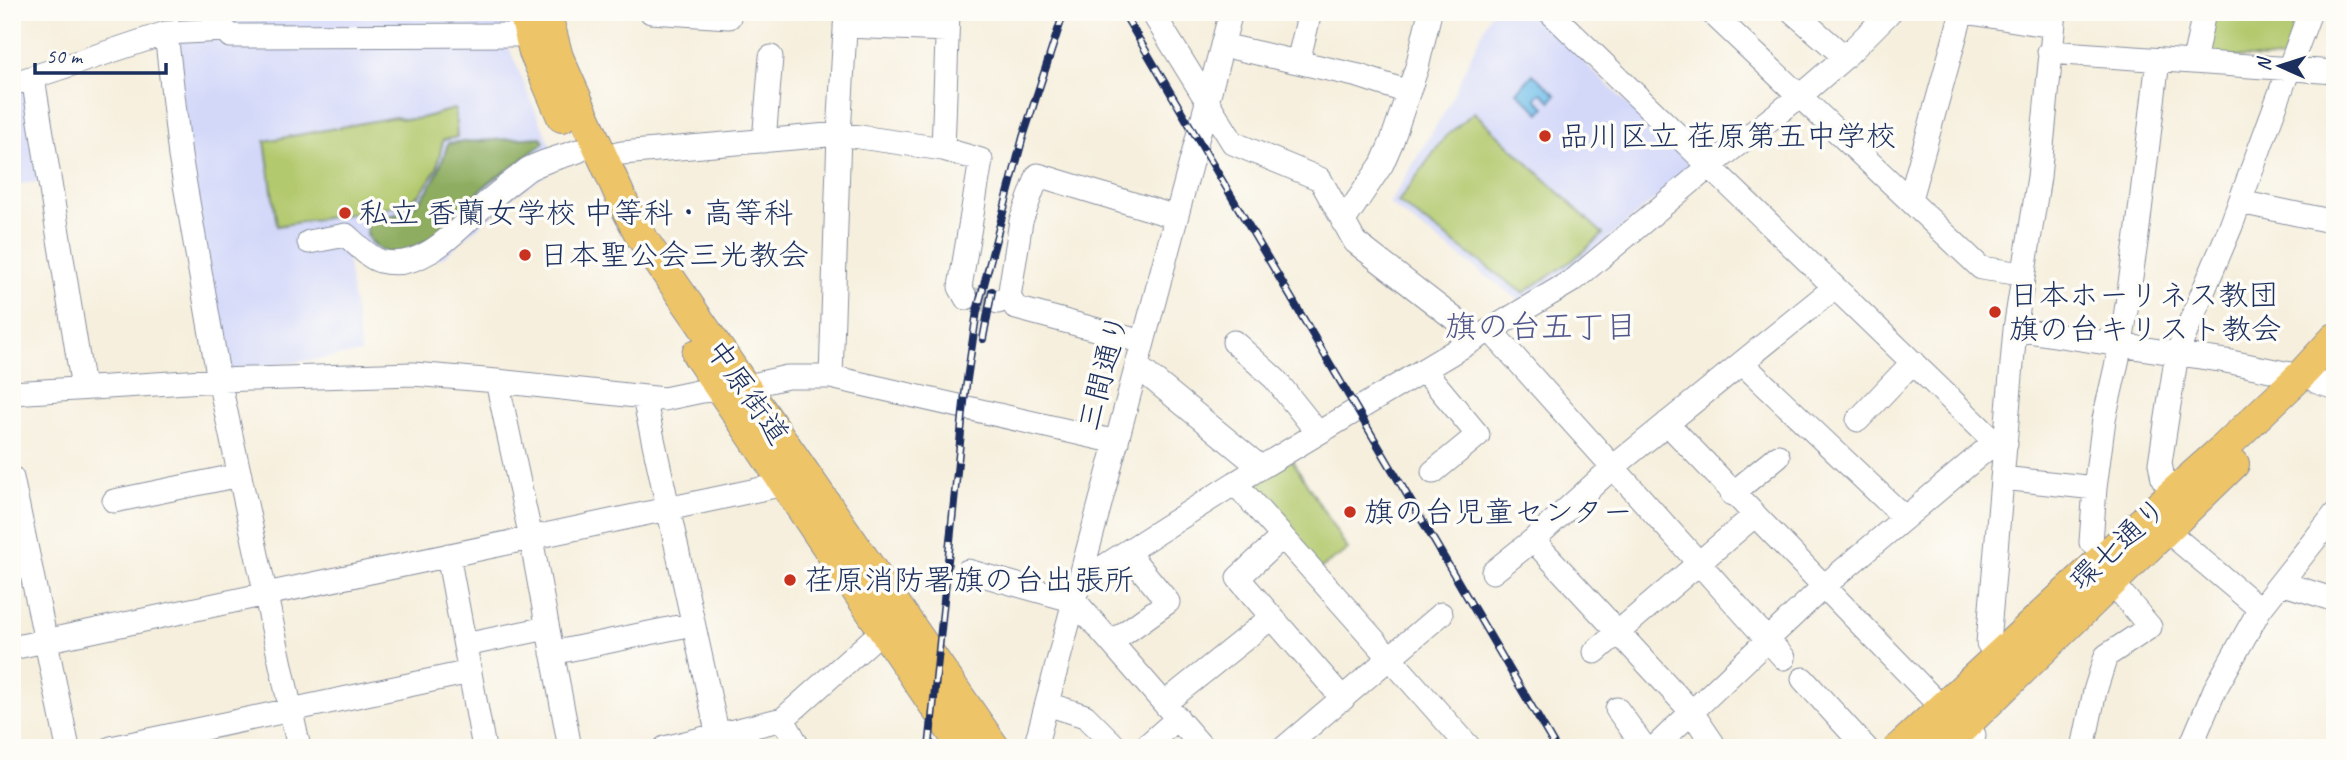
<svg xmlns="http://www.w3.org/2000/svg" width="2347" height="760" font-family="Caveat,'Klee One',sans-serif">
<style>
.built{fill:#d3d8f9}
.green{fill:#b3c96e;stroke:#677c66;stroke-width:2}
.forest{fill:#8ead61;stroke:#546e60;stroke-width:2}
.water{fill:#6ebee9;stroke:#4476a4;stroke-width:2}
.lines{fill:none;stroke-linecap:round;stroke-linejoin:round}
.minor-tunnel{stroke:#cac9c4;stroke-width:23;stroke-dasharray:23 11;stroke-linecap:butt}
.minor-casing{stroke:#888f9e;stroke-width:25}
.major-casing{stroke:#888f9e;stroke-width:32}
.minor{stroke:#fff;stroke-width:23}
.major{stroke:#eec469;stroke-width:30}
.rail-casing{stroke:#1b2f5e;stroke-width:8}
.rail{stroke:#fdfcf7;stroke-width:5;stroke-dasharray:16;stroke-linecap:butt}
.poi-dot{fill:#c8321e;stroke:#fdfcf7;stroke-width:2.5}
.labels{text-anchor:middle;stroke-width:7;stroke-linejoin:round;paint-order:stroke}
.poi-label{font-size:30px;fill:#1b2f5e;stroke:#fdfcf7;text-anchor:start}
.street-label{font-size:30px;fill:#1b2f5e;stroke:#fdfcf7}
.neighbourhood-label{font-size:32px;fill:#52588b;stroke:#fdfcf7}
</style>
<rect width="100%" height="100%" fill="#fdfcf7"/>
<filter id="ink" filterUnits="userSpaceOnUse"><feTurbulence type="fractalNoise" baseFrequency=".0143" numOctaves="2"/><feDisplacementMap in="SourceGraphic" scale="14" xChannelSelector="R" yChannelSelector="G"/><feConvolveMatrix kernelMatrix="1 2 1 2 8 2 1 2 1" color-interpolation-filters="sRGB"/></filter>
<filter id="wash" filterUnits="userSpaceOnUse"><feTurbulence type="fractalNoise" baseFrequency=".00686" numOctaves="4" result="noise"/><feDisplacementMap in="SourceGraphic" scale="28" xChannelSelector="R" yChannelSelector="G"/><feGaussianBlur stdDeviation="1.57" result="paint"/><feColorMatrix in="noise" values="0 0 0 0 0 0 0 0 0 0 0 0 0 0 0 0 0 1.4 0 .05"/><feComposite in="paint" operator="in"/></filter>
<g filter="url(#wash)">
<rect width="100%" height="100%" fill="#f6efdd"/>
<path class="built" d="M 228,12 L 501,12 L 506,30 L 238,30 L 229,20 Z
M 1491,12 L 1532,12 L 1693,167 L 1581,261 L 1520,301 L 1389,204 L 1448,106 Z
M 176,37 L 507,43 L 559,166 L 512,197 L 444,257 L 407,270 L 346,250 L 361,353 L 236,371 L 226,367 L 189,171 Z
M 33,84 L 47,181 L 12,185 L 12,91 Z"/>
<path class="green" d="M 2208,12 L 2300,12 L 2284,60 L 2201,55 Z
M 455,109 L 457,137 L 443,140 L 437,168 L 429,181 L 420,194 L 403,205 L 277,226 L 265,141 L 395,117 C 416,124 434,113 455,109 Z
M 1474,112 L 1603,234 L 1573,260 L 1523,293 L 1398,202 L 1445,137 Z
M 1291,458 L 1348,550 L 1318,570 L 1244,485 Z"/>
<path class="forest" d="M 541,137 L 544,143 C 535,149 527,156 518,163 C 507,171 493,178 483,188 C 462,209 412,271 377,248 C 367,241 365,231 368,219 C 378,218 390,217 400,213 C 427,204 441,168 448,143 Z"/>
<path class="water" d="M 1533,74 L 1556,95 L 1551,101 L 1542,93 L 1537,96 L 1536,99 L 1545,107 L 1540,113 L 1517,92 Z"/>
</g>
<g filter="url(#ink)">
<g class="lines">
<path class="minor-tunnel" d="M 966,298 L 998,302"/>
<defs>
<path id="minor" d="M 651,12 L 729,17
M 1152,12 L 1233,143 L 1320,179 L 1355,242 L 1478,337
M 1550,12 L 1995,442
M 1711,12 L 1981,268 L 2022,274
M 1793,12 L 1845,57
M 1965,12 L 2053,26
M 845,26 L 947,30
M 166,33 L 180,156 L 219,380 L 299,748
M 1222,45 L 1359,76 L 1408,92
M 2049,52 L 2335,72
M 1298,62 L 1310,12
M 2194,62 L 2204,12
M 33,78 L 83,388
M 12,84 L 166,33 L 225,30 L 230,36 L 529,35
M 764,141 L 771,57
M 943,149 L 948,12
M 603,157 L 622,153 L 839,134 L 943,149 L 981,160 L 960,287 L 966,298
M 1910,199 L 1962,12
M 2240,202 L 2335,222
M 1343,222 L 1382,164 L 1392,141 L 1417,67 L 1430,12
M 309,242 L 346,235 C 356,244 368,257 380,261 C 421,272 455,232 481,208 C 495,194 512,182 527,170 C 541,161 562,157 578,151
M 1009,297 L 1016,308 L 1143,342
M 998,302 L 1009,297 L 1021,221 L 1038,175 L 1176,217
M 2015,329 L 2226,361 L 2300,376
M 1490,330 L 1784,658
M 1234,342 L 1275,379 L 1318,433
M 1743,364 L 1905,518
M 1137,366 L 1260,467
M 1424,370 L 1478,435 L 1433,472
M 831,377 L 839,134 L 846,12
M 497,381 L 531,538 L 570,748
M 2317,382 L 2335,388
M 12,393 L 219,380 L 413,374 L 497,381 L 664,399 L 702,391 L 744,387 L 787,377 L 831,377 L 1117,442
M 644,398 L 718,736
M 1858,420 L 1913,362
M 1667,423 L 1755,515
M 12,478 L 68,748
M 2002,478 L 2095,488
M 1235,483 L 1470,748
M 2173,493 L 2163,479 L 2160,463 L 2177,353 L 2231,226 L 2310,12
M 1732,494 L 1778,456
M 114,501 L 240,475
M 2166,530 L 2260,609
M 1282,537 L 1238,578 L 1343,699
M 1533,540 L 1691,711 L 1716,748
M 448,555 L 484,748
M 2106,557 L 2091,542 L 2095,488 L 2104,419 L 2121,345 L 2137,236 L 2158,60
M 968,571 L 1075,601 L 1203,748
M 1493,572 L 1533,540 L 1612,468 L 1834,288
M 1081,581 L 1235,483 L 1575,279 L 1710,166 L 1800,96 L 1845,57 L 1890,12
M 2281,583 L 2335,600
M 1112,642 L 1168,602 L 1127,552
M 465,645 L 547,628
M 12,648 L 785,484
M 1595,652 L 1755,515 L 1942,708
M 552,653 L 693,624
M 1997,655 L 1988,643 L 2015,329 L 2039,177 L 2055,12
M 1803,679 L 1866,748
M 1165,703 L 1272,617
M 1047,704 L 1085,716 L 1117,748
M 1617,709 L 1645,748
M 783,719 L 799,748
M 1967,725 L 1974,735 L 1972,748
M 111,748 L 470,672
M 665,748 L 783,719 L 883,630
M 1035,748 L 1231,12
M 1144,748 L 1178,718
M 1284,748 L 1441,614
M 1654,748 L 1823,587 L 1995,442 L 2006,443
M 2083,748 L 2095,691 L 2106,656 L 2150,627 L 2113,583
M 2190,748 L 2215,689 L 2260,609 L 2335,514"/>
<path id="major" d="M 524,12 L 534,52 L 562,117
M 546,12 L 558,57 L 621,198 L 640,235 L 995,748
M 697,354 L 963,748
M 1899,748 L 2173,493 L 2226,446 L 2300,376 L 2335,338
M 1942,748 L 2234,464"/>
</defs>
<use href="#minor" class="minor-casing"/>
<use href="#major" class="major-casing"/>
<use href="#minor" class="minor"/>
<use href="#major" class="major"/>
<defs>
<path id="rail" d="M 1123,12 L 1556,748
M 983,339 L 992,291
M 929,748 L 965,393 L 977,311 L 1023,137 L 1064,12"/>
</defs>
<use href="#rail" class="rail-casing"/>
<use href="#rail" class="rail"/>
</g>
</g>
<g class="poi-dot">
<circle cx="1545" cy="136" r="7"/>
<circle cx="345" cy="213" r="7"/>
<circle cx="525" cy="255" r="7"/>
<circle cx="1995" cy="312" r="7"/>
<circle cx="1350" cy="512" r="7"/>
<circle cx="790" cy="580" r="7"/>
</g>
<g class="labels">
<g class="poi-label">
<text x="1559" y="146">品川区立 荏原第五中学校</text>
<text x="359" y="223">私立 香蘭女学校 中等科・高等科</text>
<text x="539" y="265">日本聖公会三光教会</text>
<text x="2009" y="305">日本ホーリネス教団<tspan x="2009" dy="34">旗の台キリスト教会</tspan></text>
<text x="1364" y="522">旗の台児童センター</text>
<text x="804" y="590">荏原消防署旗の台出張所</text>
</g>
<g class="street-label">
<text transform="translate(1103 372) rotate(-75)" y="10">三間通り</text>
<text transform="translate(748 392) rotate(55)" y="10">中原街道</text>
<text transform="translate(2118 544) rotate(-43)" y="10">環七通り</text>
</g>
<g class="neighbourhood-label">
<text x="1541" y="337">旗の台五丁目</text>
</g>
</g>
<rect width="2347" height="760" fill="none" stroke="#fdfcf7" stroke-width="42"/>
<g transform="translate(2280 66) rotate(273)" stroke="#fdfcf7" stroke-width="5" paint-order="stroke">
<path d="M0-5L12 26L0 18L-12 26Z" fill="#1b2f5e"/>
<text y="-10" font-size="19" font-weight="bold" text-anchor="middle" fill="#1b2f5e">N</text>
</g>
<path d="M35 63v10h131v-10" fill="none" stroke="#1b2f5e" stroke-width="3.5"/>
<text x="46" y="63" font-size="21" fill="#1b2f5e" stroke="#fdfcf7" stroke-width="5" paint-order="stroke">50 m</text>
</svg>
